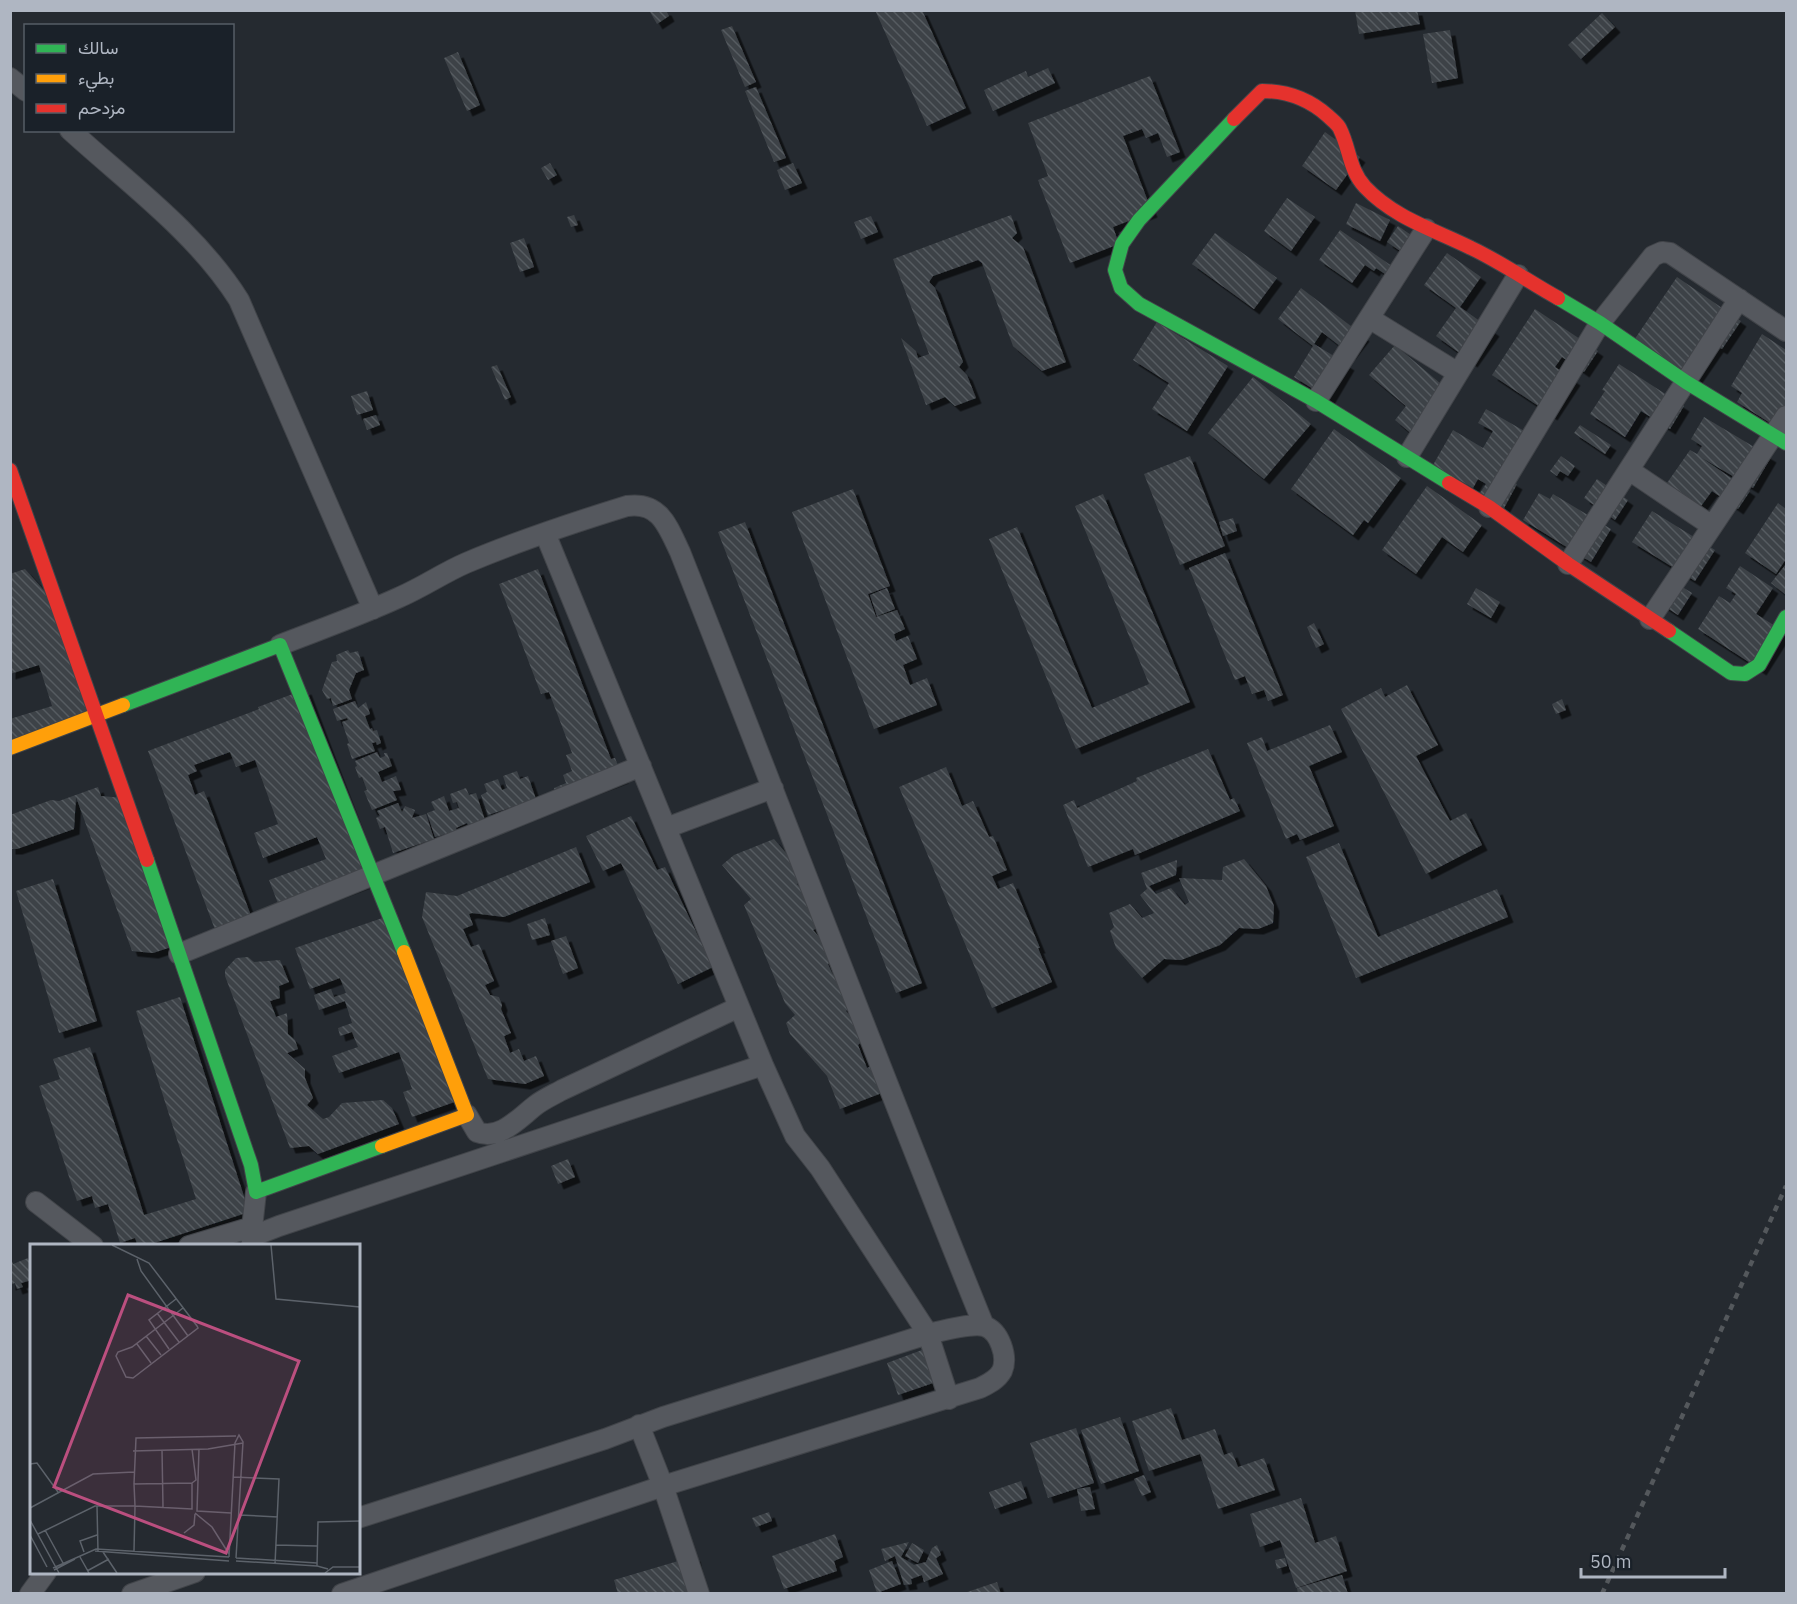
<svg xmlns="http://www.w3.org/2000/svg" width="1797" height="1604" font-family="'IBM Plex Sans',Vazirmatn,sans-serif">
<style>
.building{fill:url(#building-back-hatch);filter:url(#shadow)}
.lines{fill:none;stroke-linecap:round;stroke-linejoin:round}
.street-casing{stroke:#414449;stroke-width:22}
.fast-casing{stroke:#414449;stroke-width:16}
.slow-casing{stroke:#414449;stroke-width:16}
.jam-casing{stroke:#414449;stroke-width:16}
.street{stroke:#55585e;stroke-width:20}
.fast{stroke:#30b455;stroke-width:14}
.slow{stroke:#ff9f0a;stroke-width:14}
.jam{stroke:#e5322d;stroke-width:14}
.rail{stroke:#54585c;stroke-width:4.5;stroke-dasharray:6 6;stroke-linecap:butt}
.inset-road{fill:none;stroke:#5c626a;stroke-width:1.5}
.view{fill:#bb4f7f;fill-opacity:0.15;stroke:#bb4f7f;stroke-width:3}
.inset-edge{fill:none;stroke:#afb6c2;stroke-width:3}
</style>
<defs>
<pattern id="building-back-hatch" width="6" height="6" patternUnits="userSpaceOnUse" patternTransform="scale(1.5)"><rect width="6" height="6" fill="#3d4247"/><path d="M-1 5l2 2M0 0l6 6M5-1l2 2" fill="none" stroke="#565b60"/></pattern>
<filter id="shadow"><feDropShadow dx="5.5" dy="5.5" stdDeviation="0" flood-color="#0009"/></filter>
</defs>
<rect width="100%" height="100%" fill="#252a30"/>
<path class="building" d="M 652,10 L 666,10 L 669,16 L 657,24 L 650,12 Z
M 875,10 L 922,10 L 966,108 L 927,126 Z
M 1355,10 L 1417,10 L 1420,24 L 1359,34 Z
M 1602,13 L 1615,27 L 1581,59 L 1568,45 Z
M 732,26 L 756,82 L 745,87 L 721,30 Z
M 1450,30 L 1458,78 L 1432,83 L 1423,34 Z
M 458,52 L 480,105 L 467,111 L 444,58 Z
M 1048,68 L 1055,83 L 993,111 L 984,90 L 1026,71 L 1028,77 Z
M 1150,76 L 1180,152 L 1167,157 L 1158,133 L 1146,138 L 1142,129 L 1123,136 L 1152,212 L 1113,227 L 1119,244 L 1070,263 L 1038,180 L 1048,176 L 1028,123 Z
M 756,87 L 786,158 L 774,162 L 745,91 Z
M 1325,132 L 1360,157 L 1336,190 L 1302,166 Z
M 550,163 L 557,175 L 548,180 L 541,168 Z
M 793,163 L 802,183 L 785,190 L 777,170 Z
M 1287,198 L 1315,217 L 1291,251 L 1264,231 Z
M 1356,203 L 1390,220 L 1380,241 L 1346,224 Z
M 574,215 L 578,225 L 571,227 L 567,217 Z
M 1011,215 L 1017,233 L 1012,238 L 1023,247 L 1066,362 L 1042,371 L 1013,346 L 982,263 L 978,260 L 933,276 L 929,282 L 935,288 L 963,362 L 959,367 L 967,375 L 976,398 L 955,406 L 945,397 L 926,405 L 901,338 L 916,351 L 918,358 L 929,354 L 893,259 Z
M 871,216 L 878,232 L 861,239 L 854,222 Z
M 1398,226 L 1420,241 L 1409,257 L 1387,242 Z
M 1340,230 L 1399,271 L 1394,280 L 1376,268 L 1374,271 L 1365,265 L 1352,283 L 1319,260 Z
M 1215,233 L 1277,278 L 1254,309 L 1192,264 Z
M 524,238 L 534,267 L 520,272 L 510,243 Z
M 1447,253 L 1481,277 L 1460,307 L 1494,331 L 1472,362 L 1436,336 L 1456,308 L 1424,285 Z
M 1677,277 L 1741,321 L 1722,349 L 1718,347 L 1696,379 L 1632,343 Z
M 1301,288 L 1364,336 L 1350,354 L 1322,332 L 1314,344 L 1349,365 L 1329,399 L 1294,377 L 1313,346 L 1278,319 Z
M 1535,309 L 1598,351 L 1584,372 L 1562,357 L 1555,367 L 1575,380 L 1552,415 L 1492,375 Z
M 1157,322 L 1228,366 L 1187,431 L 1152,409 L 1169,383 L 1133,360 Z
M 1762,334 L 1786,350 L 1786,433 L 1737,402 L 1742,393 L 1731,386 Z
M 1395,345 L 1447,389 L 1420,441 L 1395,420 L 1406,406 L 1369,375 Z
M 1619,364 L 1684,406 L 1670,429 L 1641,411 L 1625,437 L 1590,414 L 1605,391 L 1602,390 Z
M 497,365 L 511,397 L 505,400 L 491,367 Z
M 1253,377 L 1311,424 L 1264,479 L 1208,433 Z
M 367,391 L 373,410 L 357,415 L 351,396 Z
M 1486,409 L 1531,435 L 1512,469 L 1502,464 L 1498,473 L 1517,484 L 1503,510 L 1478,496 L 1486,484 L 1478,479 L 1473,488 L 1433,465 L 1453,430 L 1483,448 L 1493,431 L 1478,423 Z
M 376,415 L 380,425 L 367,430 L 363,419 Z
M 1704,417 L 1771,457 L 1753,488 L 1702,458 L 1750,491 L 1738,509 L 1712,491 L 1701,506 L 1667,483 L 1690,450 L 1697,454 L 1702,446 L 1691,439 Z
M 1580,425 L 1611,445 L 1605,454 L 1574,433 Z
M 1334,429 L 1401,478 L 1368,523 L 1364,520 L 1353,535 L 1291,489 Z
M 1190,456 L 1225,546 L 1180,565 L 1144,474 Z
M 1561,456 L 1575,466 L 1568,476 L 1560,471 L 1557,476 L 1550,471 Z
M 1597,479 L 1628,500 L 1615,520 L 1584,498 Z
M 1427,486 L 1482,525 L 1463,552 L 1442,537 L 1416,574 L 1382,550 Z
M 853,489 L 890,586 L 868,594 L 876,617 L 897,610 L 905,629 L 894,634 L 896,641 L 908,636 L 917,659 L 903,665 L 910,685 L 927,678 L 937,705 L 874,729 L 792,512 Z
M 1539,493 L 1550,499 L 1553,494 L 1611,529 L 1591,562 L 1523,520 Z
M 1103,494 L 1190,702 L 1076,749 L 989,539 L 1017,527 L 1092,708 L 1149,684 L 1075,506 Z
M 1778,503 L 1786,509 L 1786,559 L 1776,574 L 1745,553 Z
M 1652,511 L 1715,550 L 1695,581 L 1632,542 Z
M 1233,518 L 1237,531 L 1223,536 L 1219,522 Z
M 745,522 L 922,983 L 896,993 L 718,532 Z
M 1225,553 L 1283,695 L 1268,701 L 1264,690 L 1252,694 L 1245,676 L 1235,680 L 1189,568 Z
M 1786,564 L 1786,595 L 1771,583 Z
M 1740,566 L 1773,588 L 1756,614 L 1785,632 L 1761,670 L 1698,629 L 1719,596 L 1730,603 L 1736,594 L 1726,588 Z
M 25,569 L 49,596 L 96,706 L 10,749 L 10,719 L 52,706 L 39,665 L 10,674 L 10,574 Z
M 538,569 L 611,759 L 615,758 L 623,778 L 559,802 L 554,788 L 566,783 L 563,775 L 572,771 L 566,755 L 572,753 L 549,692 L 541,694 L 499,584 Z
M 1668,578 L 1692,593 L 1678,615 L 1655,600 Z
M 887,588 L 895,609 L 877,616 L 870,595 Z
M 1476,588 L 1500,602 L 1491,618 L 1467,604 Z
M 1314,623 L 1324,644 L 1316,648 L 1307,627 Z
M 348,650 L 350,653 L 358,651 L 364,670 L 356,673 L 349,690 L 352,699 L 333,706 L 331,698 L 327,699 L 322,690 L 332,662 L 337,661 L 336,655 Z
M 1407,685 L 1438,745 L 1416,756 L 1450,821 L 1466,813 L 1482,845 L 1426,874 L 1341,709 L 1381,688 L 1385,697 Z
M 306,689 L 378,878 L 282,914 L 269,880 L 326,859 L 317,837 L 263,858 L 254,833 L 278,824 L 255,760 L 236,767 L 230,752 L 194,765 L 197,771 L 188,775 L 195,795 L 204,791 L 253,921 L 217,935 L 148,751 L 259,709 L 258,707 Z
M 1562,699 L 1566,710 L 1556,714 L 1552,704 Z
M 355,701 L 358,708 L 366,702 L 370,714 L 365,716 L 370,729 L 372,728 L 373,731 L 377,730 L 381,743 L 377,745 L 376,742 L 372,743 L 375,751 L 352,759 L 347,744 L 349,743 L 342,722 L 348,720 L 347,718 L 337,721 L 333,709 Z
M 1330,725 L 1342,752 L 1309,766 L 1334,826 L 1300,840 L 1297,834 L 1286,839 L 1247,743 L 1262,737 L 1267,751 Z
M 1208,749 L 1230,800 L 1234,798 L 1240,811 L 1135,855 L 1133,849 L 1088,867 L 1063,805 L 1074,800 L 1077,808 L 1137,781 L 1136,778 Z
M 377,752 L 380,758 L 385,756 L 384,753 L 387,753 L 392,766 L 378,772 L 382,782 L 396,776 L 401,790 L 393,791 L 397,800 L 372,810 L 364,791 L 367,790 L 362,777 L 359,778 L 355,767 L 357,766 L 355,761 Z
M 946,767 L 962,806 L 973,801 L 989,837 L 993,836 L 1007,870 L 992,876 L 998,889 L 1013,883 L 1040,948 L 1038,948 L 1052,982 L 992,1008 L 899,787 Z
M 517,771 L 520,779 L 528,776 L 536,799 L 488,815 L 481,795 L 487,792 L 484,784 L 498,779 L 502,790 L 507,788 L 503,776 Z
M 98,787 L 101,796 L 124,798 L 171,947 L 153,953 L 132,951 L 76,797 L 74,829 L 17,849 L 10,849 L 10,815 L 51,800 L 59,801 Z
M 466,788 L 469,795 L 476,793 L 485,820 L 469,827 L 467,823 L 456,828 L 457,831 L 435,837 L 427,813 L 435,810 L 431,802 L 444,796 L 449,811 L 459,808 L 457,802 L 453,803 L 450,794 Z
M 398,803 L 402,812 L 405,806 L 415,810 L 412,818 L 426,814 L 434,839 L 393,853 L 385,827 L 380,829 L 376,818 L 380,816 L 377,811 Z
M 631,816 L 657,870 L 665,867 L 713,967 L 678,984 L 621,863 L 603,871 L 586,836 Z
M 774,839 L 805,875 L 805,877 L 797,884 L 818,908 L 825,925 L 813,930 L 836,957 L 828,964 L 832,973 L 848,991 L 853,1005 L 846,1011 L 868,1036 L 858,1045 L 867,1068 L 876,1064 L 887,1091 L 840,1109 L 827,1076 L 790,1034 L 786,1023 L 795,1015 L 785,1003 L 744,905 L 751,899 L 722,865 L 734,855 Z
M 1339,843 L 1378,937 L 1497,889 L 1508,917 L 1356,978 L 1306,857 Z
M 576,847 L 590,882 L 504,917 L 472,913 L 469,914 L 473,925 L 463,929 L 471,947 L 479,944 L 494,981 L 485,985 L 490,995 L 499,997 L 502,1005 L 501,1009 L 511,1033 L 504,1036 L 510,1053 L 519,1049 L 524,1061 L 536,1056 L 544,1076 L 525,1084 L 488,1079 L 422,917 L 426,892 L 457,896 Z
M 1244,859 L 1266,886 L 1274,906 L 1273,923 L 1258,929 L 1239,928 L 1220,945 L 1181,960 L 1164,959 L 1142,978 L 1116,948 L 1110,931 L 1114,927 L 1109,913 L 1130,904 L 1142,918 L 1154,913 L 1140,895 L 1147,889 L 1141,873 L 1177,860 L 1176,875 L 1149,886 L 1156,894 L 1171,888 L 1185,905 L 1189,902 L 1179,878 L 1222,880 L 1223,867 Z
M 53,879 L 97,1021 L 59,1033 L 16,891 Z
M 394,914 L 460,1100 L 412,1117 L 403,1092 L 412,1089 L 399,1052 L 339,1073 L 332,1056 L 358,1047 L 352,1032 L 340,1036 L 338,1028 L 352,1023 L 345,1001 L 319,1010 L 314,995 L 331,989 L 334,997 L 346,993 L 340,978 L 310,989 L 295,948 Z
M 545,918 L 550,935 L 532,940 L 527,924 Z
M 566,936 L 578,968 L 563,974 L 551,941 Z
M 248,957 L 254,962 L 280,960 L 289,982 L 279,986 L 280,998 L 270,1001 L 276,1017 L 287,1013 L 288,1034 L 295,1040 L 298,1049 L 287,1053 L 305,1069 L 305,1078 L 313,1098 L 307,1105 L 323,1119 L 329,1117 L 342,1103 L 383,1100 L 392,1108 L 399,1124 L 318,1154 L 309,1146 L 290,1148 L 225,976 L 225,970 L 236,958 Z
M 180,997 L 249,1212 L 145,1246 L 138,1246 L 135,1238 L 120,1243 L 108,1204 L 95,1208 L 92,1196 L 77,1201 L 39,1086 L 60,1079 L 53,1059 L 90,1047 L 144,1215 L 196,1199 L 136,1011 Z
M 568,1159 L 575,1177 L 558,1184 L 551,1166 Z
M 10,1256 L 13,1264 L 28,1258 L 32,1267 L 32,1280 L 21,1283 L 23,1287 L 17,1289 L 15,1283 L 10,1285 Z
M 930,1347 L 942,1380 L 898,1395 L 887,1363 Z
M 1171,1408 L 1182,1440 L 1215,1429 L 1224,1455 L 1232,1452 L 1238,1467 L 1264,1458 L 1275,1490 L 1218,1509 L 1200,1454 L 1149,1471 L 1132,1421 Z
M 1120,1417 L 1139,1471 L 1101,1484 L 1081,1430 Z
M 1076,1428 L 1094,1483 L 1048,1498 L 1030,1443 Z
M 1144,1475 L 1151,1492 L 1142,1496 L 1134,1479 Z
M 1021,1481 L 1027,1498 L 995,1509 L 989,1492 Z
M 1090,1487 L 1095,1509 L 1081,1511 L 1077,1489 Z
M 1301,1498 L 1315,1543 L 1336,1536 L 1347,1571 L 1296,1588 L 1280,1540 L 1260,1547 L 1250,1514 Z
M 769,1512 L 772,1521 L 756,1527 L 752,1518 Z
M 835,1534 L 843,1557 L 834,1561 L 837,1571 L 784,1589 L 772,1556 Z
M 909,1542 L 901,1557 L 914,1565 L 926,1562 L 932,1548 L 937,1545 L 941,1555 L 936,1558 L 943,1574 L 924,1582 L 922,1575 L 911,1579 L 912,1584 L 904,1585 L 895,1556 L 885,1561 L 881,1549 Z
M 912,1543 L 924,1550 L 918,1563 L 905,1556 Z
M 695,1556 L 702,1594 L 618,1594 L 614,1580 Z
M 1285,1558 L 1287,1566 L 1277,1569 L 1275,1560 Z
M 892,1561 L 901,1584 L 877,1593 L 869,1570 Z
M 1342,1575 L 1348,1594 L 1298,1594 L 1297,1588 Z
M 997,1582 L 1001,1594 L 964,1594 L 964,1593 Z"/>
<g class="lines">
<defs>
<path id="street" d="M 10,78 L 26,91
M 70,130 C 128,183 197,233 239,300 L 373,609
M 1369,318 L 1458,373
M 1316,401 L 1426,229
M 1407,457 L 1518,275
M 1629,470 L 1712,526
M 1489,507 L 1600,323 L 1653,256 L 1662,252 L 1670,253 L 1786,331
M 545,533 L 763,1065 L 795,1136 L 820,1168 L 928,1334 L 949,1399
M 1568,564 L 1739,299
M 1650,619 L 1786,416
M 280,645 C 321,629 361,615 400,597 C 423,587 443,573 466,563 C 518,541 572,523 627,506 C 660,501 668,527 680,552 C 782,810 880,1070 984,1326
M 666,828 L 773,788
M 179,954 L 641,766
M 467,1115 L 477,1132 C 500,1141 520,1117 536,1105 C 544,1099 553,1095 562,1090 L 739,1007
M 36,1202 L 93,1246
M 251,1237 L 256,1192
M 189,1246 L 252,1227
M 254,1246 L 251,1237 L 279,1226 L 763,1065
M 639,1425 L 663,1486 L 699,1594
M 30,1594 L 46,1572
M 132,1594 L 195,1572
M 342,1594 L 663,1486 L 980,1388 C 988,1384 997,1380 1002,1371 C 1008,1357 1000,1331 984,1326 C 971,1323 941,1331 928,1334 L 663,1417 L 605,1439 L 358,1518"/>
<path id="fast" d="M 1234,119 L 1139,220 L 1122,244 L 1115,270 L 1121,288 L 1139,304 L 1316,401 L 1449,483
M 1558,298 L 1600,323 L 1686,382 L 1786,443
M 1669,631 L 1731,673 L 1745,674 L 1759,665 L 1786,617
M 123,705 L 280,645 L 404,952
M 147,860 L 251,1165 L 256,1192 L 382,1146"/>
<path id="slow" d="M 10,748 L 123,705
M 382,1146 L 467,1115 L 404,952"/>
<path id="jam" d="M 1234,119 L 1262,91 C 1288,91 1309,99 1328,116 C 1332,120 1338,124 1340,129 C 1350,149 1349,170 1365,187 C 1394,218 1435,230 1471,248 C 1501,262 1529,282 1558,298
M 10,470 L 147,860
M 1449,483 L 1489,507 L 1568,564 L 1669,631"/>
</defs>
<use href="#street" class="street-casing"/>
<use href="#fast" class="fast-casing"/>
<use href="#slow" class="slow-casing"/>
<use href="#jam" class="jam-casing"/>
<use href="#street" class="street"/>
<use href="#fast" class="fast"/>
<use href="#slow" class="slow"/>
<use href="#jam" class="jam"/>
<path class="rail" d="M 1602,1594 L 1786,1186"/>
</g>
<g transform="translate(30 1244)">
<rect width="330" height="330" fill="#252a30"/>
<path class="inset-road" d="M 82,1 L 119,19 L 167,82 L 168,84 L 103,134 L 96,133 L 86,112 L 88,108 L 102,103 L 153,64M 241,1 L 246,55 L 330,63M 107,15 L 111,27 L 158,92M 127,69 L 149,98M 116,92 L 131,111M 107,100 L 121,119M 139,105 L 119,76 L 146,55M 162,205 L 166,236 L 162,239M 169,205 L 167,267 L 201,269M 132,206 L 133,263M 103,207 L 178,205 L 213,199M 0,220 L 7,219 L 28,248M 203,233 L 249,235 L 245,320M 104,240 L 106,194 L 206,192M 67,262 L 68,307M 0,264 L 63,230 L 104,228M 165,269 L 182,283 L 199,310M 209,271 L 248,273M 0,276 L 29,329M 15,286 L 33,319M 154,289 L 164,281 L 165,270M 8,290 L 65,262 L 105,262 L 162,265 L 162,239 L 104,240 L 105,262 L 104,307M 0,291 L 17,323M 246,301 L 287,302M 65,307 L 199,317M 54,308 L 50,297 L 67,291M 73,308 L 87,329M 50,313 L 59,329M 199,313 L 205,199 L 209,191 L 213,198 L 206,314M 206,314 L 287,319M 206,317 L 287,322M 23,324 L 66,305 L 199,313M 298,325 L 287,322 L 288,278 L 330,277M 24,326 L 45,315M 57,327 L 79,315M 295,329 L 303,323 L 330,323"/>
<path class="view" d="M 98,51 L 269,117 L 196,309 L 24,243 Z"/>
<rect width="330" height="330" class="inset-edge"/>
</g>
<rect width="1797" height="1604" fill="none" stroke="#afb6c2" stroke-width="24"/>
<rect x="24" y="24" width="210" height="108" fill="#1a2129" stroke="#565d66" stroke-width="1.5"/>
<rect x="36" y="44" width="30" height="9" fill="#30b455" stroke="#565d66" stroke-width="1.5"/>
<text x="78" y="54" font-size="18" fill="#afb6c2">سالك</text>
<rect x="36" y="74" width="30" height="9" fill="#ff9f0a" stroke="#565d66" stroke-width="1.5"/>
<text x="78" y="84" font-size="18" fill="#afb6c2">بطيء</text>
<rect x="36" y="104" width="30" height="9" fill="#e5322d" stroke="#565d66" stroke-width="1.5"/>
<text x="78" y="114" font-size="18" fill="#afb6c2">مزدحم</text>
<path d="M1581 1568v9h144v-9" fill="none" stroke="#afb6c2" stroke-width="3"/>
<text x="1590" y="1568" font-size="18" fill="#afb6c2" stroke="#1a2129" stroke-width="4.5" paint-order="stroke">50 m</text>
</svg>
